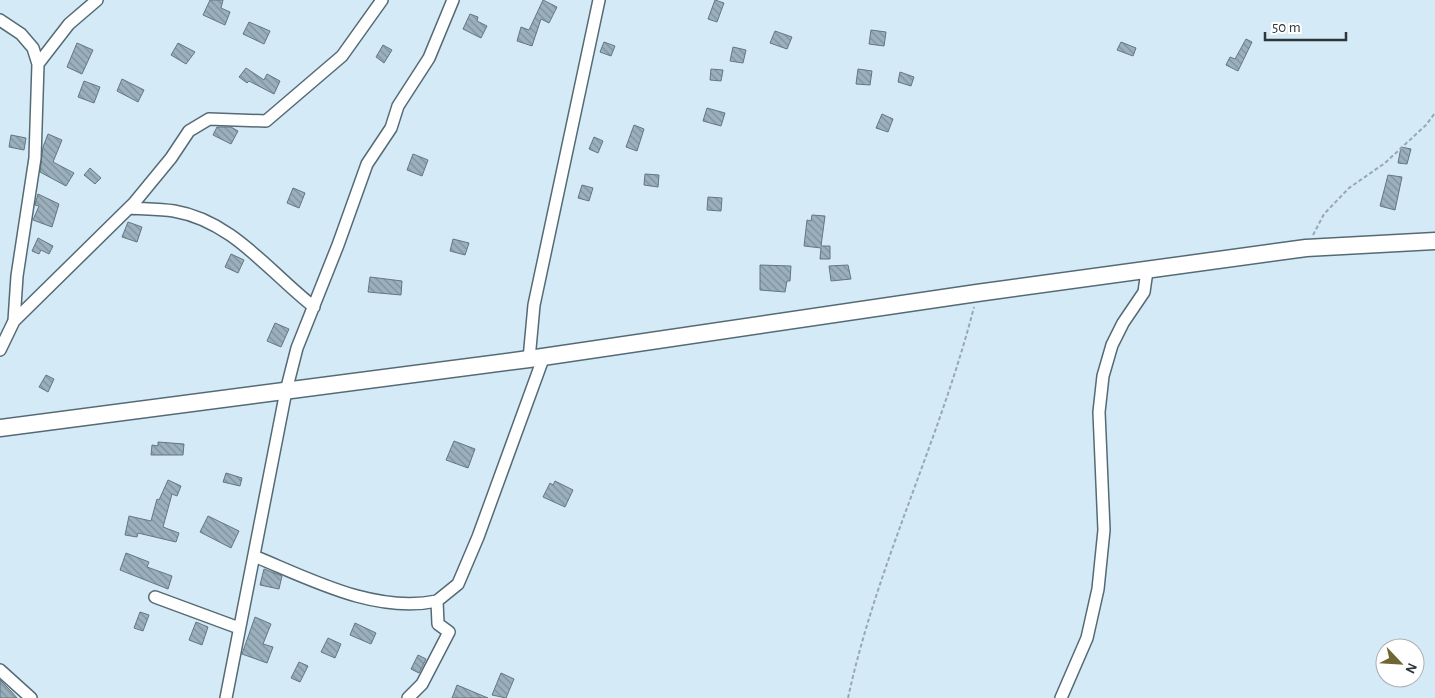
<svg xmlns="http://www.w3.org/2000/svg" width="1435" height="698" font-family="'Alegreya Sans',sans-serif">
<style>
.building{fill:url(#building-back-hatch);stroke:#627782}
.lines{fill:none;stroke-linecap:round;stroke-linejoin:round}
.street-casing{stroke:#556a74;stroke-width:14}
.secondary-casing{stroke:#556a74;stroke-width:19}
.path{stroke:#97a8b2;stroke-width:2;stroke-dasharray:4 2.5;stroke-linecap:butt}
.street{stroke:#fff;stroke-width:11}
.secondary{stroke:#fff;stroke-width:16}
</style>
<defs>
<pattern id="building-back-hatch" width="6" height="6" patternUnits="userSpaceOnUse" patternTransform="scale(1.25)"><rect width="6" height="6" fill="#9ab0bc"/><path d="M-1 5l2 2M0 0l6 6M5-1l2 2" fill="none" stroke="#7e909a"/></pattern>
</defs>
<rect width="100%" height="100%" fill="#d4ebf7"/>
<path class="building" d="M 210,0 L 223,0 L 221,8 L 230,12 L 225,25 L 203,15 Z
M 543,0 L 557,7 L 549,23 L 541,19 L 532,46 L 517,41 L 521,27 L 529,30 Z
M 715,0 L 724,3 L 717,22 L 708,19 Z
M 470,14 L 478,17 L 477,21 L 487,26 L 481,38 L 463,29 Z
M 249,22 L 270,31 L 264,44 L 243,34 Z
M 871,30 L 886,32 L 884,46 L 869,44 Z
M 775,31 L 792,37 L 787,49 L 770,43 Z
M 1246,39 L 1252,42 L 1238,71 L 1226,65 L 1230,57 L 1235,59 Z
M 604,42 L 615,46 L 611,56 L 600,52 Z
M 1121,42 L 1136,48 L 1133,56 L 1117,50 Z
M 77,43 L 93,50 L 82,74 L 67,67 Z
M 178,43 L 195,52 L 186,64 L 171,55 Z
M 383,45 L 392,50 L 384,63 L 376,57 Z
M 733,47 L 746,50 L 743,63 L 730,61 Z
M 246,68 L 264,80 L 267,74 L 280,81 L 274,94 L 249,81 L 247,83 L 239,77 Z
M 711,69 L 723,70 L 721,81 L 710,80 Z
M 858,69 L 872,71 L 870,85 L 856,84 Z
M 900,72 L 914,77 L 911,86 L 898,82 Z
M 122,79 L 144,90 L 138,102 L 117,91 Z
M 84,81 L 100,87 L 94,103 L 78,97 Z
M 707,108 L 725,113 L 721,126 L 703,121 Z
M 882,114 L 893,119 L 888,132 L 876,128 Z
M 634,125 L 644,129 L 637,151 L 626,147 Z
M 217,127 L 231,127 L 238,131 L 231,144 L 213,135 Z
M 48,134 L 62,140 L 53,162 L 74,173 L 66,186 L 40,172 L 43,147 Z
M 11,135 L 26,138 L 24,150 L 9,147 Z
M 594,137 L 603,141 L 598,153 L 589,149 Z
M 1401,147 L 1411,149 L 1407,164 L 1398,163 Z
M 413,154 L 428,160 L 422,176 L 407,170 Z
M 90,168 L 101,178 L 95,184 L 84,175 Z
M 645,174 L 659,175 L 658,187 L 644,185 Z
M 1388,175 L 1402,177 L 1395,210 L 1380,206 Z
M 582,185 L 593,188 L 589,201 L 578,198 Z
M 293,188 L 305,193 L 299,208 L 287,203 Z
M 38,194 L 59,204 L 52,227 L 33,220 L 39,206 L 35,205 Z
M 708,197 L 722,198 L 721,211 L 707,210 Z
M 812,215 L 825,216 L 821,246 L 830,246 L 830,259 L 820,259 L 821,248 L 804,246 L 807,220 L 811,221 Z
M 128,222 L 142,227 L 137,242 L 122,237 Z
M 38,238 L 53,246 L 49,254 L 41,250 L 39,254 L 32,251 Z
M 453,239 L 469,243 L 465,255 L 450,251 Z
M 231,254 L 244,260 L 238,273 L 225,267 Z
M 760,265 L 791,266 L 790,281 L 787,281 L 785,292 L 760,290 Z
M 848,265 L 851,279 L 831,281 L 829,266 Z
M 370,277 L 402,281 L 401,295 L 368,292 Z
M 275,323 L 289,329 L 281,347 L 267,341 Z
M 46,375 L 54,379 L 48,392 L 39,387 Z
M 454,441 L 475,449 L 468,468 L 446,460 Z
M 158,442 L 184,444 L 183,455 L 151,455 L 152,445 L 158,446 Z
M 226,473 L 242,478 L 240,486 L 223,482 Z
M 168,480 L 181,486 L 177,496 L 172,494 L 163,527 L 179,533 L 176,542 L 138,533 L 137,537 L 125,535 L 129,516 L 151,521 L 157,499 L 159,500 Z
M 555,481 L 573,490 L 565,507 L 543,497 L 550,483 L 553,485 Z
M 208,516 L 239,531 L 231,548 L 200,532 Z
M 126,553 L 149,562 L 147,567 L 172,576 L 168,589 L 120,570 Z
M 264,569 L 282,576 L 279,589 L 260,585 Z
M 140,612 L 149,615 L 143,631 L 134,628 Z
M 255,617 L 271,624 L 263,644 L 273,647 L 267,663 L 242,654 Z
M 196,622 L 208,627 L 202,645 L 189,640 Z
M 355,623 L 376,633 L 371,644 L 350,635 Z
M 328,638 L 341,644 L 335,658 L 321,652 Z
M 418,655 L 426,659 L 419,673 L 411,669 Z
M 299,662 L 308,666 L 300,682 L 291,678 Z
M 501,673 L 514,679 L 506,698 L 492,695 Z
M 0,680 L 11,691 L 17,698 L 0,698 Z
M 457,685 L 488,698 L 452,698 Z"/>
<g class="lines">
<defs>
<path id="street" d="M 0,20 L 21,34 L 33,48 L 38,64 L 35,158 L 17,276 L 14,321
M 38,64 L 69,24 L 97,0
M 129,208 C 144,209 160,209 174,211 C 233,221 269,272 314,307
M 0,350 L 14,321 L 134,203 L 171,158 L 189,131 L 209,119 L 266,121 L 342,56 L 382,0
M 529,359 L 534,305 L 599,0
M 254,556 C 310,579 375,614 437,601
M 155,597 L 239,628
M 0,670 L 31,698
M 226,698 L 286,391 L 297,348 L 338,245 L 367,164 L 391,128 L 398,106 L 429,58 L 453,0
M 408,698 L 422,684 L 449,632 L 438,624 L 437,601 L 458,584 L 478,537 L 544,356
M 1061,698 L 1087,638 L 1098,589 L 1104,530 L 1099,412 L 1103,376 L 1112,345 L 1123,323 L 1144,292 L 1147,271"/>
<path id="secondary" d="M 0,428 L 529,359 L 977,293 L 1306,248 L 1435,241"/>
</defs>
<use href="#street" class="street-casing"/>
<use href="#secondary" class="secondary-casing"/>
<path class="path" d="M 1313,235 L 1324,214 L 1349,188 L 1385,163 L 1426,125 L 1435,113
M 848,698 C 877,564 940,440 974,307"/>
<use href="#street" class="street"/>
<use href="#secondary" class="secondary"/>
</g>
<g transform="translate(1400 663) rotate(115)"><circle r="24" fill="#ffffff" stroke="#abafb1"/>
<path d="M0-4L9 19L0 12L-9 19Z" fill="#6f6633"/>
<text y="-8" font-size="14" font-weight="bold" text-anchor="middle" fill="#2d363b">N</text>
</g>
<path d="M1265 32v8h81v-8" fill="none" stroke="#2d363b" stroke-width="2.5"/>
<text x="1272" y="32" font-size="15" fill="#2d363b" stroke="#ffffff" stroke-width="4" paint-order="stroke">50 m</text>
</svg>
